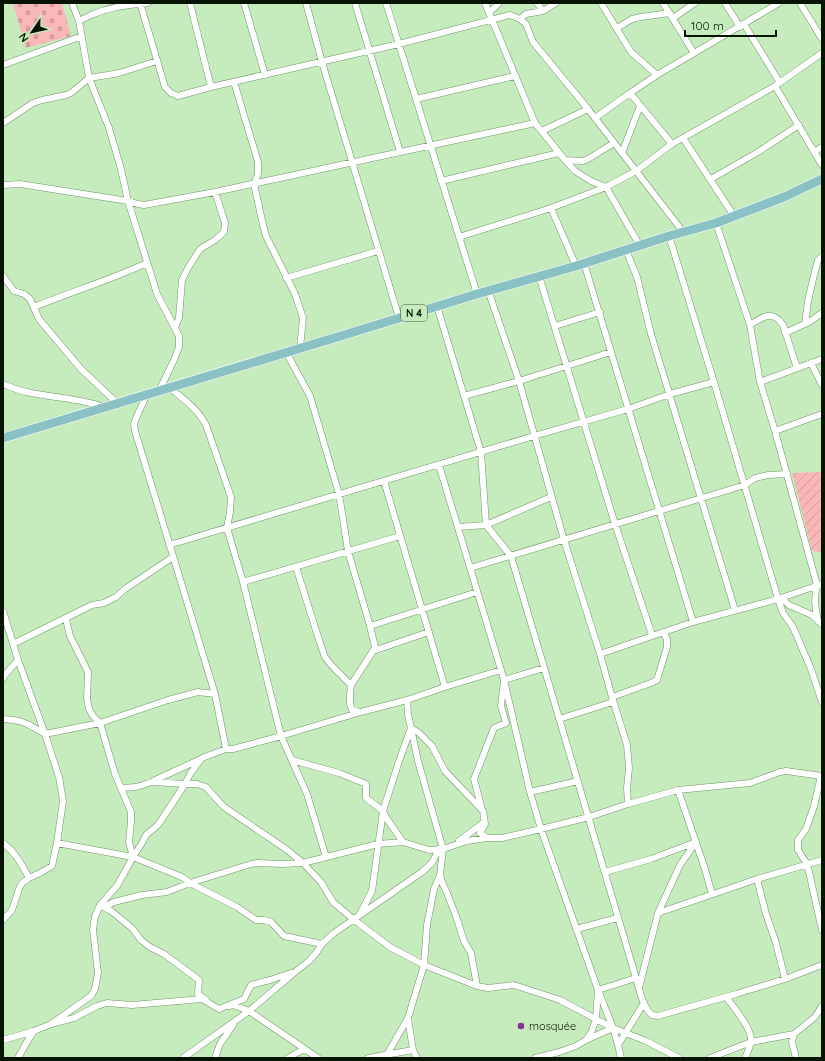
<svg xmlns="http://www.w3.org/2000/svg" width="825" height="1061" font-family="Quicksand,sans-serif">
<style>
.cemetery{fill:url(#cemetery-stones)}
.garden{fill:url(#garden-furrows)}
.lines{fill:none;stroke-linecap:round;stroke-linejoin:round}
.minor-casing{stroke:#709468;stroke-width:7}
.primary-casing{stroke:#fff;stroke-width:10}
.minor{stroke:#fff;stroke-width:6}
.primary{stroke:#8ac1c4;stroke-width:9}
.poi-dot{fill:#882f9c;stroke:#c6ecbd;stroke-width:1.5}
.labels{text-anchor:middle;stroke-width:3.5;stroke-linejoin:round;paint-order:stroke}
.shield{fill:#c6ecbd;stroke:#40553c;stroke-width:1}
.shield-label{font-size:10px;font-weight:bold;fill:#071404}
.poi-label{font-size:11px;fill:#071404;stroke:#c6ecbd;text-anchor:start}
</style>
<defs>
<pattern id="cemetery-stones" width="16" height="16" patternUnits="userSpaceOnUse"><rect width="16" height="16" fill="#f9b8b7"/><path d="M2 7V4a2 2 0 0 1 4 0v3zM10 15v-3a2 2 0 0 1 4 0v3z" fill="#d49d9c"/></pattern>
<pattern id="garden-furrows" width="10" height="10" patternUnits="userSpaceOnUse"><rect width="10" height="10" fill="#f9b8b7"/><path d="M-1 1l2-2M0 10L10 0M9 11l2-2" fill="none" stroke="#d49d9c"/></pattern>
</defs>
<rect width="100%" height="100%" fill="#c6ecbd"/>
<path class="cemetery" d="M 13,3 L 62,3 L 71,36 L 26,48 Z"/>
<path class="garden" d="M 822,472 L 822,552 L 812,551 L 792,473 Z"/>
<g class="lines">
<defs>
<path id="minor" d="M 72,3 L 79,21 L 89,78 L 109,128 L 121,169 L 128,201 L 157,294 L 179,336 L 179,347 L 174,360 L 159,391
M 140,3 L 165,87 L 171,93 L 178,96 L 211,87 L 399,44 L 510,15 L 520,19 L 526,14 L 543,11 L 556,3
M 190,3 L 211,87
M 244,3 L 265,75
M 306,3 L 322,62 L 399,318
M 355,3 L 400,152
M 386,3 L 477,294
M 485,3 L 535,123 L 565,160 L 575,171 L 591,181 L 606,187 L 640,246
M 537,3 L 543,11
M 601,3 L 631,52 L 657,75
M 663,3 L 694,53
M 725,3 L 740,27
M 800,3 L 822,39
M 490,12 L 499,3
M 673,18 L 695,3
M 520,19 L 526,24 L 533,42 L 588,109 L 684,233
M 79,21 C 95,12 111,7 130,5 C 136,4 142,4 148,3
M 744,24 L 780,83
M 617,28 L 632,19 L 641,17 L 670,13
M 3,65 L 82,36
M 234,82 L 258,162 L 258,174 L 254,184 L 263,225 L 266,236 L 295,294 L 303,318 L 300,348
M 775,86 L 822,165
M 630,93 L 672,144
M 416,99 L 515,76
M 595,118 L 630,93 L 657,75 L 779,3
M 3,123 L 33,103 L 42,100 L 66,95 L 71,93 L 89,78 L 108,75 L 119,73 L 157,61
M 542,131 L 588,109
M 683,138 L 734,216
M 814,152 L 822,147
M 622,153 L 640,106
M 565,160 L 583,161 L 588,159 L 614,143
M 711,179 L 758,152 L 799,125
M 441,181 L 559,153
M 3,185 L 20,184 L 128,201 L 138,204 L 144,205 L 215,192 L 535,123
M 551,208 L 576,266
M 716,223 L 750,325 L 760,382 L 775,431 L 817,585 C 814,599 815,607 818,621
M 669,236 L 714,382 L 778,599 L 783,613 L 793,627 L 811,669 L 822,702
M 459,237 L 551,208 L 606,187 L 636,171 L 672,144 L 775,86 L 822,53
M 626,250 L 637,277 L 651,334 L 735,610
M 584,263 L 693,622
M 3,276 L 14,291 L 24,294 L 30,299 L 39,319 L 81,369 L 117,403
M 539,276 L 615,524 L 652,635
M 286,278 L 378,251
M 488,290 L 519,381 L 564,540 L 600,654 L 612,697 L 627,745 L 629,768 L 627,788 L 628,804
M 437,306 L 481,452 L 486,525 L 511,556 L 636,978 C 640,991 642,1006 652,1015 L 658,1016 L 736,994 L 785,979 L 822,965
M 34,307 C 71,292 110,280 147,263
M 805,324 L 808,301 L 813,279 L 818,260 L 822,257
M 750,325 C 763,317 772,309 783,325 L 797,368
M 555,326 L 600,312
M 175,328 L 179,318 L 182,280 L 188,268 L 200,249 L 215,240 L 224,232 L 225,223 L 215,192
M 785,333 L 809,322 L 822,313
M 286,352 L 310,396 L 339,494 L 348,551 L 370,626 L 375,647 L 373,651 L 351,685 L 350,695 L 350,704 L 352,710 L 359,712
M 811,363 L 822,385
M 760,382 L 822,359
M 3,384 C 11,387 19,391 27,392 C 53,398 79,398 104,407
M 169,387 C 183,399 198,409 206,425 L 231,497 L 230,512 L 227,528 L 243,582 L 281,736 L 307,794 L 326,857
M 147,394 L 136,418 L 134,424 L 135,431 L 215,694 L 226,749
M 464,396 L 519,381 L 611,352
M 775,431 L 822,414
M 439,465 L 504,680 L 530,792 L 541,829 L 598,990 L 613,1028 L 618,1045 L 621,1058
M 384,481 L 445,687
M 458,527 L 486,525 L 551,497
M 169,545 L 534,436 L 628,409 L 670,394 L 714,382
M 296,567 L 320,643 L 325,657 L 332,666 L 351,685
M 470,568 L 745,485 L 755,478 L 768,475 L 787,474
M 243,582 L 400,536
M 781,598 L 789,605 L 812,615 L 822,624
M 3,611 L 18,660 L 5,675 L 3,679
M 66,619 L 70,636 L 88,672 L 87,699 L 89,709 L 93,716 L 100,723 L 115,774 L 131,812 L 131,821 L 129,842 L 133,857
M 370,626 L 477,592
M 13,644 L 92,605 L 104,603 L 116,597 L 125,589 L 173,557
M 373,651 L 429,632
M 600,654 L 693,622 L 778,599 L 822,584
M 612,697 L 651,683 L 657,680 L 667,647 L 667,639 L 663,632
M 407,700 L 408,715 L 411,728 L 418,732 L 432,746 L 445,771 L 483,811 L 485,824 L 480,833 L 487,838 L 502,838 L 541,829 L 589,817 L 628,804 L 678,790 L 750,783 L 780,772 L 786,771 L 822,776
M 3,719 C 23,720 28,724 45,734 L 100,723 L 168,700 L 198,692 L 215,694
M 559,719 L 613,702
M 411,728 L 418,761 L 443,849 L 440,875 L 442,882 L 447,893 L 457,919 L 464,941 L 471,953 L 477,986
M 292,760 L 339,773 L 366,784 L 366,798 L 383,811 L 387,819 L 403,842
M 821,776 L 814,806 L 806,829 L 798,840 L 798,850 L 807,864 L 809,872 L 822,930
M 153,781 L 201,759
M 122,788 L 136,787 L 152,782 L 185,784 L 197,784 L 206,787 L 213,795 L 224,807 L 286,849 L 303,863 L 321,882 L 333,902 L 353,919 L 390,947 L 424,965 L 477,986 L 488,988 L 514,985 L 560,1000 L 613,1028 L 646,1041 L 679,1058
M 678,790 L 705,869 L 712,894
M 530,792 L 578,781
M 482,810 L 474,779 L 494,728 L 506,723 L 501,706 L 504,680 L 544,668
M 459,841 L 483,823
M 3,843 C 16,853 21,863 29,878
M 57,843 L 133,857 L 182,877 L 190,883 L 251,864 L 257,863 L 282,864 L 303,863 L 378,844 L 403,842 L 429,850 L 443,849 L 467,841 L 487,838
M 605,872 L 651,859 L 696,842
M 757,879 L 766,914 L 776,943 L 785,979
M 100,905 L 111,911 L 132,928 L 141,940 L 150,947 L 164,954 L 199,980 L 198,994 L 206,1000
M 104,907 L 114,902 L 142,895 L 167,892 L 190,883 L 237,907 L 256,920 L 264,920 L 271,922 L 284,936 L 322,944
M 658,913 L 757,879 L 822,860
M 360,914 L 372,891 L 383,811 L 399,761 L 411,728
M 3,920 L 12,910 L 19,889 L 22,883 L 29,878 L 40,873 L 52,866 L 57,843 L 63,801 L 59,777 L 45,734 L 18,660
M 576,929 L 618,918
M 639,988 L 658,913 L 680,865 L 696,842
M 726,997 C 733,1006 752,1029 751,1040 C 751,1046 747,1053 745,1058
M 229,1006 L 233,1005 L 249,1011 L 318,1058
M 408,1018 L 413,1050 L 417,1058
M 51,1024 L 91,996 L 95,989 L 98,973 L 93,930 L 95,916 L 100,905 L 117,886 L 133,857 L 142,843 L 146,835 L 158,825 L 164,816 L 185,784 L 190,774 L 202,758 L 226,749 L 233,749 L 281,736 L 361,712 L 407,700 L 445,687 L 501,670
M 3,1040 L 34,1031 L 51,1024 L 74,1018 L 97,1006 L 107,1003 L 132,1005 L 202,999 L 219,1009 L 244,999 L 251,985 L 270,980 L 291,973
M 586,1040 L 591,1033 L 596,1019 L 598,990 L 636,978
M 618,1045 L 644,1003
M 18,1058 L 28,1040 L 34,1031
M 183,1058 L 249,1011 L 295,972 L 309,961 L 316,953 L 322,944 L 334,933 L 422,872 L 432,863 L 439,849
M 215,1058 L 220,1044 L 233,1025
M 288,1058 L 304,1049
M 368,1058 L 413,1050
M 385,1058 L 408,1018 L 424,965 L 427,925 L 434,889 L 440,875
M 535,1058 L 559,1052 L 576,1046 L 586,1040 L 613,1028
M 710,1058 L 751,1042 L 794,1034
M 796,1058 L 792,1042 L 794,1034 L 815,1017 L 822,1006"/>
<path id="primary" d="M 3,438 L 344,335 L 477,294 L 576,266 L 669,236 L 716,223 L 784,197 L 822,179"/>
</defs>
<use href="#minor" class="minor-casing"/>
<use href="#primary" class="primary-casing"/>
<use href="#minor" class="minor"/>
<use href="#primary" class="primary"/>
</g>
<circle class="poi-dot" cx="521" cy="1026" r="4"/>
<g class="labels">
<rect class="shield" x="401" y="305" width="26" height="16" rx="3"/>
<g class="shield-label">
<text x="414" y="317">N 4</text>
</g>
<g class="poi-label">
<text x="529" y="1030">mosquée</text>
</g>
</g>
<rect width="825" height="1061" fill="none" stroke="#071404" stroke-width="8"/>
<g transform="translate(32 32) rotate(236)" stroke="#c6ecbd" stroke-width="3" paint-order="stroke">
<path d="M0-3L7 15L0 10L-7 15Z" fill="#071404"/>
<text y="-6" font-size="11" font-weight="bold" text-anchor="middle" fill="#071404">N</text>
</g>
<path d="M685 30v6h91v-6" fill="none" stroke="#071404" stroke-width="2"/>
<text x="691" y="30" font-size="12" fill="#071404" stroke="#c6ecbd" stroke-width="3" paint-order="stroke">100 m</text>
</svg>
